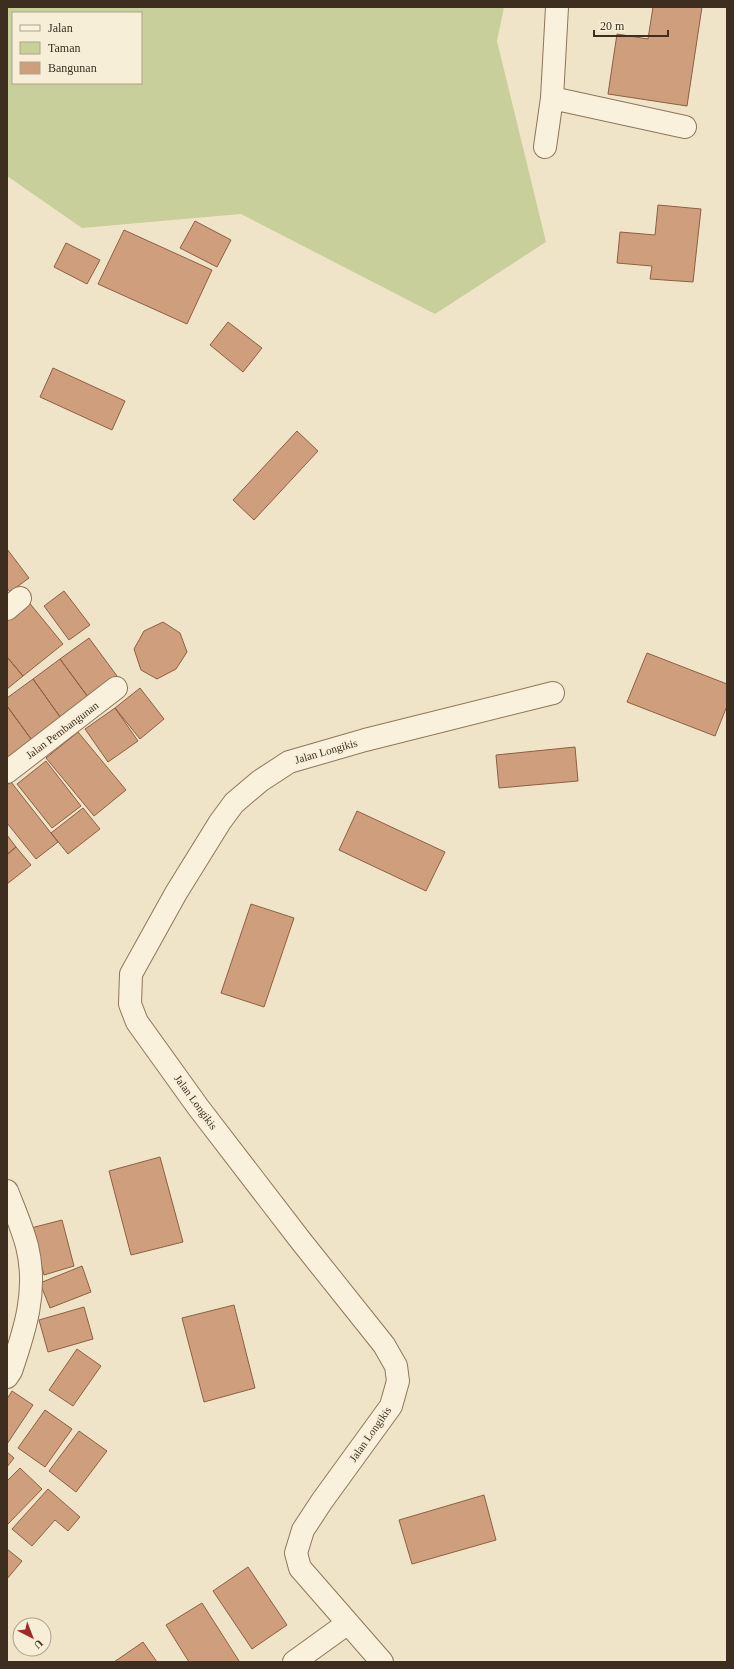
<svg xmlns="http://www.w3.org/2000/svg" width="734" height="1669" font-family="Georgia,serif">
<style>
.green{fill:#c9cf9b;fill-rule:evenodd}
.building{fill:#cf9f7d;stroke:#8d5f41}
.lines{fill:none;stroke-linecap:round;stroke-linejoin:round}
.minor-casing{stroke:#8d765c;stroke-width:24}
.minor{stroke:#faf1dc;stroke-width:22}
.labels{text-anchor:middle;stroke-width:3;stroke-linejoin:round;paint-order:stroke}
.street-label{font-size:11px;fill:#3d2e20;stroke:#f7eed8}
</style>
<rect width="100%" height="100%" fill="#f0e4c8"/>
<path class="green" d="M 7,7 L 504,7 L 497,41 L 546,242 L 435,314 L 241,214 L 82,228 L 7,176 ZM 13,13 L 141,13 L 141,83 L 13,83 Z"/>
<path class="building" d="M 653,7 L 702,7 L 687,106 L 608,94 L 617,34 L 648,39 Z
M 658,205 L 701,209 L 693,282 L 650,279 L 652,266 L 617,263 L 620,232 L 655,235 Z
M 195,221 L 231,240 L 217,267 L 180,248 Z
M 124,230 L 212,270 L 187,324 L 98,284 Z
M 66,243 L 100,260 L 87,284 L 54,267 Z
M 228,322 L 262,348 L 243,372 L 210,345 Z
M 53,368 L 125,401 L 112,430 L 40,397 Z
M 297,431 L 318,451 L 254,520 L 233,500 Z
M 7,549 L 29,578 L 10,592 L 7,588 Z
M 64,591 L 90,625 L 69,640 L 44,606 Z
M 27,600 L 63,644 L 23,676 L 7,657 L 7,616 Z
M 163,622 L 180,633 L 187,652 L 176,669 L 157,679 L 141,670 L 134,649 L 144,631 Z
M 89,638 L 120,680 L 91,701 L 60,659 Z
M 647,653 L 727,684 L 727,706 L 715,736 L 627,702 Z
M 7,657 L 23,676 L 7,689 Z
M 60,659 L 91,701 L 63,721 L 33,679 Z
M 33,679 L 63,721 L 34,743 L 7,706 L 7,698 Z
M 140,688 L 164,719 L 140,739 L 115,708 Z
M 7,706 L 34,743 L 7,762 Z
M 115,708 L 138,741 L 108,762 L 85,729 Z
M 78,732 L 126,790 L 94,816 L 46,758 Z
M 575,747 L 578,781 L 499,788 L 496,755 Z
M 46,761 L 81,806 L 52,828 L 17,784 Z
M 11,782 L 58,842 L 36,859 L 7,823 L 7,785 Z
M 83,808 L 100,829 L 68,854 L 51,833 Z
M 357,811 L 445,852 L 426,891 L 339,850 Z
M 7,835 L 16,847 L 7,854 Z
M 16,847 L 31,865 L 7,884 L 7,855 Z
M 251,904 L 294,918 L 264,1007 L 221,993 Z
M 160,1157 L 183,1242 L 131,1255 L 109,1171 Z
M 62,1220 L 74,1266 L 44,1275 L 31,1228 Z
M 82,1266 L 91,1292 L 50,1308 L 40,1283 Z
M 234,1305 L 255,1388 L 204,1402 L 182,1318 Z
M 84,1307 L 93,1339 L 48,1352 L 39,1320 Z
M 77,1349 L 101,1366 L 73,1406 L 49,1390 Z
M 12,1391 L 33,1405 L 7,1444 L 7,1399 Z
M 45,1410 L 72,1429 L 45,1467 L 18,1448 Z
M 79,1431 L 107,1451 L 76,1492 L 49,1471 Z
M 7,1452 L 14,1458 L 7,1467 Z
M 20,1468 L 42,1489 L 7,1525 L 7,1481 Z
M 48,1489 L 80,1517 L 68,1531 L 55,1520 L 32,1546 L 12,1529 Z
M 484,1495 L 496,1540 L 412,1564 L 399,1520 Z
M 7,1549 L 22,1561 L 7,1579 Z
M 248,1567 L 287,1625 L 252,1649 L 213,1591 Z
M 202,1603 L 239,1661 L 238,1662 L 189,1662 L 166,1625 Z
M 143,1642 L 157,1662 L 114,1662 Z"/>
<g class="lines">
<defs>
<path id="minor" d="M 552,98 L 685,127
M 545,147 L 552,98 L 557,7
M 7,609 L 20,598
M 7,772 L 116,688
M 7,1191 C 14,1209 22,1227 27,1246 C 38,1290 25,1330 11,1371 L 7,1377
M 294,1662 L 348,1623
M 382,1662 L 300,1568 L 296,1553 L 303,1530 L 322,1501 L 391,1406 L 398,1381 L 396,1366 L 384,1345 L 301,1241 L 198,1107 L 137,1022 L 130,1004 L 131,974 L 176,893 L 220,822 L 234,803 L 260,781 L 289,762 L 365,740 L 553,693"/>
</defs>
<use href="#minor" class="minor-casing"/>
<use href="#minor" class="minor"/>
</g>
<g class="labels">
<g class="street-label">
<text transform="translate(62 730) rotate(-37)" y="4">Jalan Pembangunan</text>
<text transform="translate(326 751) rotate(-16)" y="4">Jalan Longikis</text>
<text transform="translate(196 1102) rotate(54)" y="4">Jalan Longikis</text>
<text transform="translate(370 1434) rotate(-55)" y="4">Jalan Longikis</text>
</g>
</g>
<rect width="734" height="1669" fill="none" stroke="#3d2e20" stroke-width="16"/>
<rect x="12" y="12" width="130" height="72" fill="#f7eed8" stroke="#ada18e"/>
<rect x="20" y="25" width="20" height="6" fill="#faf1dc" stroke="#ada18e"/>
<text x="48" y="32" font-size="12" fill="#3d2e20">Jalan</text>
<rect x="20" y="42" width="20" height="12" fill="#c9cf9b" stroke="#ada18e"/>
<text x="48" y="52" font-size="12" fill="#3d2e20">Taman</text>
<rect x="20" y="62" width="20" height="12" fill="#cf9f7d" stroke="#ada18e"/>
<text x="48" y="72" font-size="12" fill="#3d2e20">Bangunan</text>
<g transform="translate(32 1637) rotate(138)"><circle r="19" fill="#f7eed8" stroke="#ada18e"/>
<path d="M0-3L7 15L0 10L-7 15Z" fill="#9e2a2b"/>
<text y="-6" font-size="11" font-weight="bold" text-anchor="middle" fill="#3d2e20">U</text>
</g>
<path d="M594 30v6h74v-6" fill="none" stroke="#3d2e20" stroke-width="2"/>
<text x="600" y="30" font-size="12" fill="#3d2e20" stroke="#f7eed8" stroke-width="3" paint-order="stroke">20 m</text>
</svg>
